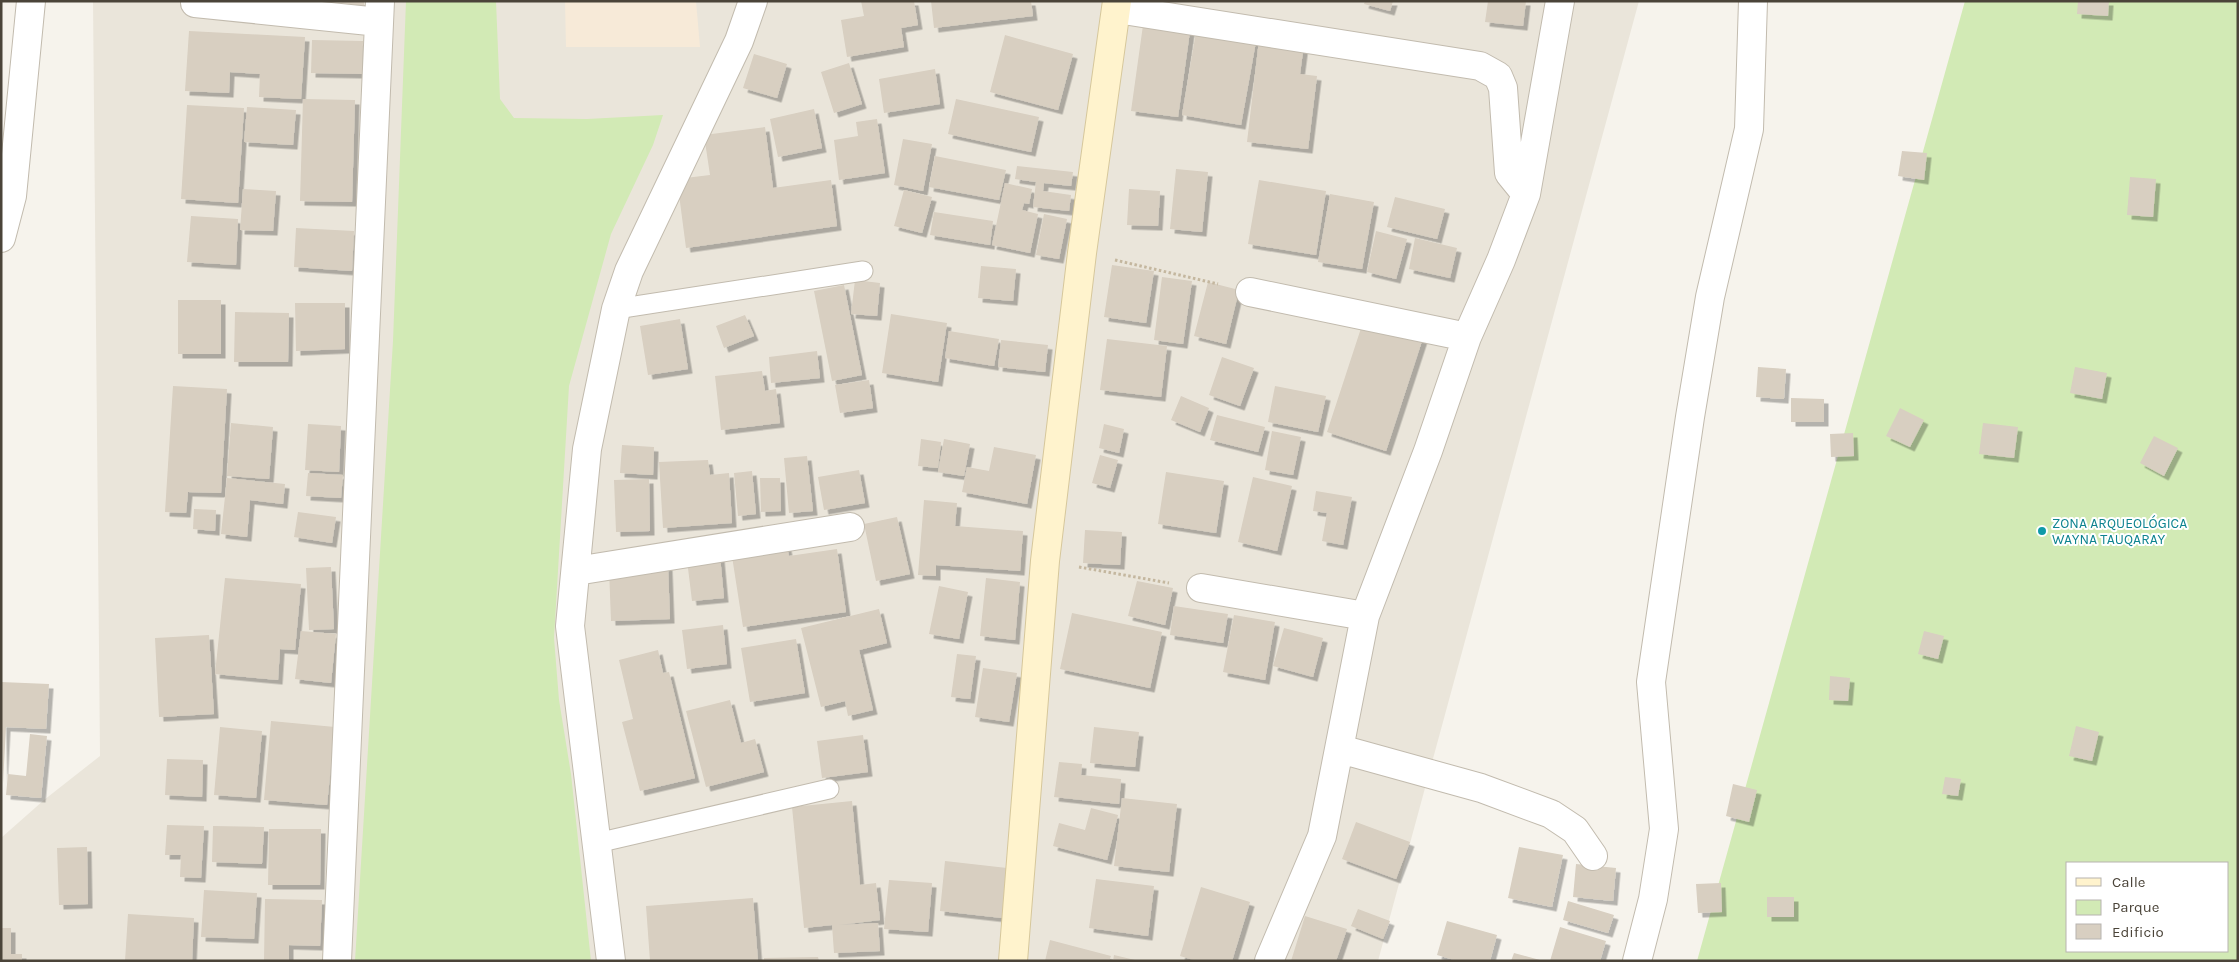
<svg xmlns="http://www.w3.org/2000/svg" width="2239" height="962" font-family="Karla,sans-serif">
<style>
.residential{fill:#eae5da}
.commercial{fill:#f7ead8}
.green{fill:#d2eab5;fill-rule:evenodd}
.building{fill:#d8cfc1;filter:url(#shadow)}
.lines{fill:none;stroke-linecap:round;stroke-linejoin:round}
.service-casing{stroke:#c2bbae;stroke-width:21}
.minor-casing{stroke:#c2bbae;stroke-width:30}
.secondary-casing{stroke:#d6c79b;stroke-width:30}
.path{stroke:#c4b79f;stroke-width:3;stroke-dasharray:2.5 2.5;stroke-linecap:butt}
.service{stroke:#fff;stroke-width:19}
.minor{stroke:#fff;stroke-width:28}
.secondary{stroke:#fff3cd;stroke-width:28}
.culture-dot{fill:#0f9aa8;stroke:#fff;stroke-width:2}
.labels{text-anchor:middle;stroke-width:4;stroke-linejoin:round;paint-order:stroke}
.culture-label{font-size:14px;fill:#0d838f;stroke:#fff;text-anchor:start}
</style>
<defs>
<filter id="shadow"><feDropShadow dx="4.5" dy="4.5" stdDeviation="0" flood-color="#0004"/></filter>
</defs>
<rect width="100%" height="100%" fill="#f6f3ec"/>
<path class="residential" d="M 93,1 L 1639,1 L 1378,961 L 1,961 L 1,838 L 44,800 L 100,756 Z"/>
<path class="commercial" d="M 565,1 L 696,1 L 700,47 L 566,47 Z"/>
<path class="green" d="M 406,1 L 496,1 L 500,99 L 514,118 L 587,119 L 663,115 L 653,145 L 611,234 L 569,386 L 554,638 L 559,700 L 571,774 L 591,961 L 355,961 L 393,341 Z
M 1965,1 L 2238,1 L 2238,961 L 1697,961 ZM 2068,863 L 2228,863 L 2228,951 L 2068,951 Z"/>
<path class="building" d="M 329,1 L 364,1 L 364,6 Z
M 861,1 L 914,1 L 918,25 L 901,28 L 904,47 L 847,57 L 841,20 L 864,16 Z
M 931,1 L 1031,1 L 1033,16 L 934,28 Z
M 1365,1 L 1393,1 L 1390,11 L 1364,4 Z
M 1488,1 L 1526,1 L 1523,26 L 1485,22 Z
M 2078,1 L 2109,1 L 2108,16 L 2077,14 Z
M 1144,18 L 1191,24 L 1178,117 L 1131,111 Z
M 1197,26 L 1257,36 L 1241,125 L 1182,115 Z
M 189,31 L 305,37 L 301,99 L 259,97 L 260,74 L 230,72 L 229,93 L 185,91 Z
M 1005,35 L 1073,54 L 1058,110 L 990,92 Z
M 312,40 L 363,41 L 362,74 L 311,73 Z
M 1259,40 L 1304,44 L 1300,74 L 1317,76 L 1308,149 L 1247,142 Z
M 754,54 L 787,64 L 777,98 L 743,88 Z
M 849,63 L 862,104 L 834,113 L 821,72 Z
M 935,69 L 940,104 L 884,113 L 879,79 Z
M 303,99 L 355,100 L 352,202 L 300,201 Z
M 956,99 L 1039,117 L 1031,152 L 948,134 Z
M 187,105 L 244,108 L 238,203 L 181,199 Z
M 247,107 L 296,110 L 293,145 L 244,142 Z
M 814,109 L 822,148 L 778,157 L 770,119 Z
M 877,119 L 885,173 L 839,180 L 834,140 L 858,136 L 856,122 Z
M 765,127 L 773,188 L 831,180 L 837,226 L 686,248 L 677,179 L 710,175 L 704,135 Z
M 903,139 L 932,144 L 923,191 L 894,185 Z
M 1902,151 L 1927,153 L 1924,180 L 1898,176 Z
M 935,156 L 1006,170 L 999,200 L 929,187 Z
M 1017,166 L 1073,172 L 1071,186 L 1044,183 L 1043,191 L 1071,195 L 1069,211 L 1033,207 L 1036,182 L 1015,179 Z
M 1176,169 L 1208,172 L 1202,232 L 1170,229 Z
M 2130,177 L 2156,179 L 2153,217 L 2127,215 Z
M 1259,180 L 1326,191 L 1316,255 L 1248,244 Z
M 1005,183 L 1032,189 L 1029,204 L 1024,203 L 1022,210 L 1038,214 L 1030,253 L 992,245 Z
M 243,189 L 276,191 L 273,231 L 240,230 Z
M 1129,189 L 1160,191 L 1158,226 L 1127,225 Z
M 904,190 L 932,197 L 922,233 L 894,226 Z
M 1330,194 L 1374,202 L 1362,269 L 1318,262 Z
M 1395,197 L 1445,209 L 1437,239 L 1387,227 Z
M 934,212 L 993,221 L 990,245 L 930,235 Z
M 1044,214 L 1067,219 L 1059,259 L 1036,255 Z
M 191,216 L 238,219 L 236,265 L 187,262 Z
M 296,228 L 354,231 L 352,271 L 294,267 Z
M 1376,231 L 1407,239 L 1396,279 L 1367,272 Z
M 1415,238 L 1457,248 L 1450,278 L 1409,269 Z
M 1112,265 L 1154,271 L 1146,323 L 1104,317 Z
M 981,266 L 1016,269 L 1013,301 L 978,298 Z
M 1162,277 L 1192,281 L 1183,344 L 1154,340 Z
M 855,280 L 880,283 L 877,316 L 851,314 Z
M 1208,282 L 1239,290 L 1226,344 L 1194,336 Z
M 844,285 L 862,375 L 832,381 L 814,291 Z
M 178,300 L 221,300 L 221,354 L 178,354 Z
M 295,303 L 345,303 L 345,349 L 296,351 Z
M 235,312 L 289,313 L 288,362 L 234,362 Z
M 891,314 L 947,323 L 938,382 L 882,373 Z
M 745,315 L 754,336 L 724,348 L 716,326 Z
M 680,319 L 688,369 L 648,375 L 640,326 Z
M 1364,319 L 1423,338 L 1386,451 L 1327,432 Z
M 949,331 L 999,339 L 994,366 L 945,358 Z
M 1107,339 L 1167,346 L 1161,397 L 1100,390 Z
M 1001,340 L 1048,345 L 1045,372 L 998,367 Z
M 817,351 L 820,378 L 771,383 L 769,357 Z
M 1222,357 L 1254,368 L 1240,406 L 1209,395 Z
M 1758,367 L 1786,369 L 1784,399 L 1756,397 Z
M 2075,367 L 2107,373 L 2102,399 L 2070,393 Z
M 762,371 L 765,391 L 776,389 L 780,423 L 721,430 L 715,376 Z
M 869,380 L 873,408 L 840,413 L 835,385 Z
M 173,386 L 227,389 L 221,493 L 188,492 L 186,513 L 165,512 Z
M 1275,386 L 1326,396 L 1318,432 L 1268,422 Z
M 1181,396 L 1209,408 L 1200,432 L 1171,420 Z
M 1791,398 L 1824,399 L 1824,422 L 1791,422 Z
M 1900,408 L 1924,420 L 1910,447 L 1886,436 Z
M 1217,415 L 1265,427 L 1258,452 L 1210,440 Z
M 231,423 L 273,427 L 269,479 L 227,476 Z
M 1983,423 L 2018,427 L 2014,458 L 1979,454 Z
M 308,424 L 341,426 L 339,472 L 305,470 Z
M 1104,424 L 1124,429 L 1119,453 L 1099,448 Z
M 1272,431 L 1301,437 L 1293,475 L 1265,470 Z
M 1853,433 L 1854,456 L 1831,457 L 1830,434 Z
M 2154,436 L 2178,448 L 2164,476 L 2140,463 Z
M 921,439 L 941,442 L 938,468 L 918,466 Z
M 944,439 L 970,444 L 964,476 L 938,472 Z
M 622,445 L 654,447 L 653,475 L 620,473 Z
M 994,447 L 1036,455 L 1027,504 L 962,492 L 967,467 L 989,471 Z
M 1100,455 L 1118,460 L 1110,488 L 1092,483 Z
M 807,456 L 813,511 L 789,513 L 784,458 Z
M 708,460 L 710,475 L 729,473 L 732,523 L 663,528 L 659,462 Z
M 859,470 L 865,503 L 824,510 L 818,477 Z
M 752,471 L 756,514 L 738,516 L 734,473 Z
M 1166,472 L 1224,481 L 1216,533 L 1158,524 Z
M 308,473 L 343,475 L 341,498 L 306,496 Z
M 1253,477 L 1292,486 L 1277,551 L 1238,542 Z
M 227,478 L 285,484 L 283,504 L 250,500 L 247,537 L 221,534 Z
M 760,478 L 780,478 L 781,511 L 761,512 Z
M 649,479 L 650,531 L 616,532 L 614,480 Z
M 1316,491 L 1352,497 L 1343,545 L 1322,541 L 1327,513 L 1313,511 Z
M 924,500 L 957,503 L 955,526 L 1023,531 L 1020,571 L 936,565 L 936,576 L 918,575 Z
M 194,509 L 216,510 L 215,531 L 193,529 Z
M 298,512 L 336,517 L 332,543 L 294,537 Z
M 897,517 L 910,574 L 876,581 L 864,524 Z
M 1085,530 L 1122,532 L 1120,565 L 1083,563 Z
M 786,542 L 789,556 L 837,549 L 846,612 L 743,627 L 731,550 Z
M 720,556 L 724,598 L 692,601 L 687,560 Z
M 668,566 L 670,619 L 611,621 L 609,569 Z
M 331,567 L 334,629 L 309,630 L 306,568 Z
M 225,578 L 301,584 L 295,650 L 280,649 L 278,680 L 215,674 Z
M 986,578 L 1020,582 L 1015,640 L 980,636 Z
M 1137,581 L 1173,588 L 1165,625 L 1128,616 Z
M 939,586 L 968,592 L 959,639 L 929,634 Z
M 1174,606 L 1228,614 L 1223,643 L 1170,635 Z
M 879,609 L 887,643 L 859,650 L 873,710 L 848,716 L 845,701 L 821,707 L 801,628 Z
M 1072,613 L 1162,632 L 1150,688 L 1060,669 Z
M 1234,615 L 1275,622 L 1265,680 L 1223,672 Z
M 723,625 L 727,664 L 687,669 L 682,630 Z
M 1284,628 L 1323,638 L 1313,677 L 1273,666 Z
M 301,631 L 336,634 L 331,683 L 295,679 Z
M 1924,631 L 1944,636 L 1938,659 L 1918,654 Z
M 209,635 L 214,714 L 159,717 L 155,638 Z
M 796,639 L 805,693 L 750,702 L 741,648 Z
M 658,650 L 663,673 L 669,672 L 695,778 L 640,791 L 622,722 L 633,719 L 619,660 Z
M 957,654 L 976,656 L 970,699 L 951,697 Z
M 983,668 L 1017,673 L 1009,722 L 975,717 Z
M 1830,676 L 1850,678 L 1848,701 L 1829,700 Z
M 1,682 L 49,684 L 46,729 L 6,727 L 3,784 Z
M 730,700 L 741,743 L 755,739 L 764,772 L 706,787 L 686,711 Z
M 271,721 L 335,727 L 327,805 L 264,800 Z
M 2076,726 L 2099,732 L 2092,761 L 2069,756 Z
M 220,727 L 262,731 L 256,798 L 214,795 Z
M 1094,727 L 1139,732 L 1135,767 L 1090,763 Z
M 30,734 L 47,736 L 41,798 L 6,795 L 8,774 L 26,776 Z
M 863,735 L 868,772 L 822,778 L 817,741 Z
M 167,759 L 203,760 L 202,797 L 165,795 Z
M 1059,762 L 1082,764 L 1081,775 L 1121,779 L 1119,804 L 1054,797 Z
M 1945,777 L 1961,779 L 1958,796 L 1942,794 Z
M 1733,784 L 1757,790 L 1749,822 L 1726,816 Z
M 1122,798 L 1177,804 L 1169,872 L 1114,866 Z
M 852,801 L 860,885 L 876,883 L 880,920 L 839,925 L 878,923 L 880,951 L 834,953 L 832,925 L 804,928 L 792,807 Z
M 1091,808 L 1118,815 L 1107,860 L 1053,846 L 1059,823 L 1085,830 Z
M 1356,822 L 1410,842 L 1396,879 L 1342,859 Z
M 167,825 L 204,826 L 201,878 L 180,877 L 181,855 L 165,855 Z
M 213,826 L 264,827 L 262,864 L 212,862 Z
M 269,829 L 321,829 L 320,885 L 268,885 Z
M 87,847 L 88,904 L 59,905 L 57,848 Z
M 1519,847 L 1563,855 L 1552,907 L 1508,898 Z
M 945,861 L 1007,868 L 1002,918 L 940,911 Z
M 1576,864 L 1616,868 L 1613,901 L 1573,897 Z
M 1096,879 L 1154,886 L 1148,936 L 1089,928 Z
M 889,880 L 932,883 L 928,932 L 884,929 Z
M 1721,883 L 1722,912 L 1698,913 L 1696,884 Z
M 1201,887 L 1250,902 L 1232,961 L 1197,961 L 1180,956 Z
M 204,890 L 257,893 L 254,939 L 201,937 Z
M 1767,897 L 1794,897 L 1794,917 L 1767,917 Z
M 753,898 L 758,961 L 650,961 L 646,906 Z
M 265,899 L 322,900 L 320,946 L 289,945 L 289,961 L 264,961 Z
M 1568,901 L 1614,915 L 1608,933 L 1563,920 Z
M 1358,909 L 1390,921 L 1383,939 L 1351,926 Z
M 128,914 L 194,918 L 192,961 L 125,961 Z
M 1305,916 L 1347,929 L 1336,961 L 1291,961 Z
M 1447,921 L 1497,935 L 1490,961 L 1458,961 L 1437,955 Z
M 1560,927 L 1606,941 L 1600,961 L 1550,961 Z
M 1,928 L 11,928 L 11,954 L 22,954 L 22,961 L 1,961 Z
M 1050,940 L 1111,956 L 1109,961 L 1045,961 Z
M 1514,953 L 1540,960 L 1540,961 L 1511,961 Z
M 1114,955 L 1135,960 L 1135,961 L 1113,961 Z
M 818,957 L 819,961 L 764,961 L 764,958 Z"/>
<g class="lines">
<defs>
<path id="service" d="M 616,309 L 863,271
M 597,843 L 829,789"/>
<path id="minor" d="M 195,3 L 379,22
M 1117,9 L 1480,66 L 1498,76 L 1503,88 L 1509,173 L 1526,194
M 1,238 L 12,196 L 31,1
M 1250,292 L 1467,337
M 576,571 L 850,527
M 1201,588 L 1365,616
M 1340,749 L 1481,788 L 1551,814 L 1575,830 L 1593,856
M 337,961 L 380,1
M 611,961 L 570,626 L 587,449 L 616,309 L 629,271 L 739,41 L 753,1
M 1269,961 L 1322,836 L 1365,616 L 1428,451 L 1467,337 L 1501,260 L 1526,194 L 1560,1
M 1637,961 L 1653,899 L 1664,829 L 1651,682 L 1690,417 L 1710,297 L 1749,129 L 1753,1"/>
<path id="secondary" d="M 1013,961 L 1045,561 L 1082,253 L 1117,1"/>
</defs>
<use href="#service" class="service-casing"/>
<use href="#minor" class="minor-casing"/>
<use href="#secondary" class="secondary-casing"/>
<path class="path" d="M 1115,260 L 1218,284
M 1079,567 L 1169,583"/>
<use href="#service" class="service"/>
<use href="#minor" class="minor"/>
<use href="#secondary" class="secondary"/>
</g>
<circle class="culture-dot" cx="2042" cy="531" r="5"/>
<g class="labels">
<g class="culture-label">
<text x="2052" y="528">ZONA ARQUEOLÓGICA<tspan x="2052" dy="16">WAYNA TAUQARAY</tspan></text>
</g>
</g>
<rect width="2239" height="962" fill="none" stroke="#4b4439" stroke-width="5"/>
<rect x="2066" y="862" width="162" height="90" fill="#ffffff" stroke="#b7b4b0"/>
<rect x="2076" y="878" width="25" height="8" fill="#fff3cd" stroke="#b7b4b0"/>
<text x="2112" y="887" font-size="15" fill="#4b4439">Calle</text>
<rect x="2076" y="900" width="25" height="15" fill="#d2eab5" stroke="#b7b4b0"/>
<text x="2112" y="912" font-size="15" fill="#4b4439">Parque</text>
<rect x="2076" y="924" width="25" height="15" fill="#d8cfc1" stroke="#b7b4b0"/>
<text x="2112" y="937" font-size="15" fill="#4b4439">Edificio</text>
</svg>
